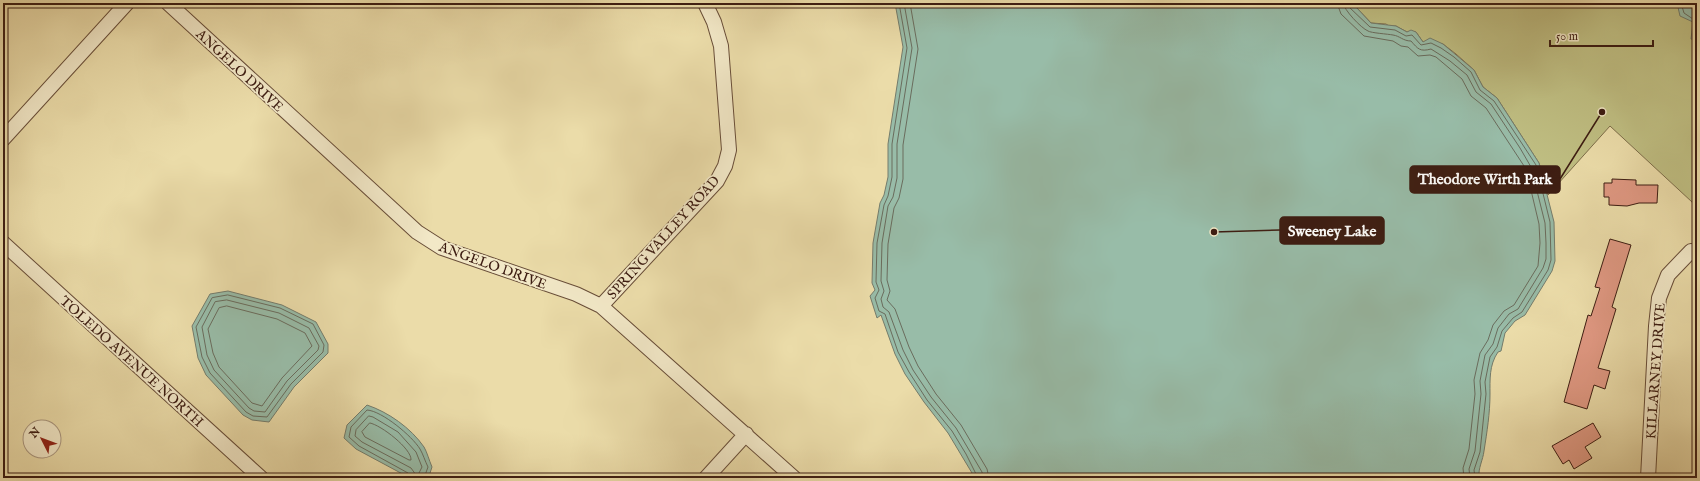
<svg xmlns="http://www.w3.org/2000/svg" width="1700" height="481" font-family="'IM FELL English',serif">
<style>
.green{fill:#bfbe82;stroke:#7e6e4a}
.water{fill:#98bca8;stroke:#747c6c}
.lines{fill:none;stroke-linecap:round;stroke-linejoin:round}
.shore{stroke:#6a6c5d;stroke-width:1}
.building{fill:#df9882;stroke:#3d1d12}
.minor-casing{stroke:#684d38;stroke-width:16}
.minor{stroke:#f2e8c7;stroke-width:14}
.labels{text-anchor:middle;stroke-width:3.5;stroke-linejoin:round;paint-order:stroke}
.street-label{font-size:14px;fill:#3d1d12;stroke:#f2e8c7}
.leader{fill:none;stroke:#3d1d12;stroke-width:1.5}
.callout-dot{fill:#3d1d12;stroke:#f2e8c7;stroke-width:1.5}
.callout{fill:#3d1d12;stroke:#3d1d12;stroke-width:1.5}
.callout-label{font-size:15px;text-anchor:middle;font-weight:bold;fill:#fff}
</style>
<rect width="100%" height="100%" fill="#ebdca9"/>
<filter id="stains"><feTurbulence type="fractalNoise" baseFrequency=".005" numOctaves="4"/><feColorMatrix values="0 0 0 0 .2 0 0 0 0 .09 0 0 0 0 .02 0 0 0 .5 -.17"/></filter>
<radialGradient id="worn" r=".72"><stop offset=".6" stop-color="#630" stop-opacity="0"/><stop offset="1" stop-color="#630" stop-opacity=".3"/></radialGradient>
<path class="green" d="M 1347,3 L 1697,3 L 1697,211 L 1692,202 L 1610,126 L 1548,195 L 1539,163 L 1497,98 L 1483,87 L 1474,70 L 1456,54 L 1443,44 L 1423,42 L 1416,32 L 1407,32 L 1396,26 L 1389,26 L 1386,24 L 1371,23 L 1355,6 Z"/>
<path class="water" d="M 895,3 L 1347,3 L 1355,6 L 1371,23 L 1396,26 L 1407,32 L 1411,30 L 1416,32 L 1423,42 L 1430,38 L 1443,44 L 1474,70 L 1483,87 L 1497,98 L 1539,163 L 1554,222 L 1555,261 L 1552,271 L 1525,315 L 1515,321 L 1505,333 L 1501,351 L 1498,352 C 1489,365 1490,380 1490,394 C 1490,413 1487,432 1484,451 C 1483,460 1478,468 1479,478 L 975,478 L 948,433 L 924,402 L 905,374 L 895,354 L 881,315 L 877,318 L 870,296 L 875,290 L 872,283 L 873,243 L 880,203 L 884,195 L 888,177 L 888,144 L 903,47 Z
M 1677,3 L 1697,3 L 1697,40 L 1691,39 L 1693,22 L 1680,16 Z
M 228,291 L 282,305 L 316,322 L 328,344 L 328,353 L 294,387 L 269,422 L 252,420 L 243,415 L 206,375 L 198,358 L 192,326 L 210,294 Z
M 367,405 C 388,412 411,428 424,447 C 427,452 429,460 432,467 L 429,476 L 426,478 L 410,478 L 356,449 L 344,438 L 347,425 Z"/>
<g class="lines">
<path class="shore" d="M 899,3 L 907,48 L 892,144 L 892,177 L 888,196 L 884,205 L 877,243 L 876,282 L 879,290 L 875,298 L 879,311 L 885,314 L 898,352 L 909,372 L 927,400 L 952,431 L 966,454 L 978,478
M 904,3 L 912,48 L 897,144 L 897,178 L 893,197 L 888,206 L 882,243 L 881,281 L 884,291 L 881,299 L 883,307 L 889,312 L 903,350 L 913,370 L 931,397 L 956,428 L 982,472 L 983,478
M 910,3 L 918,49 L 903,145 L 903,179 L 899,198 L 894,208 L 888,244 L 887,280 L 890,291 L 887,300 L 895,309 L 909,347 L 918,366 L 936,394 L 961,425 L 987,469 L 989,478
M 1337,3 L 1341,14 L 1364,36 L 1393,41 L 1401,46 L 1408,47 L 1418,56 L 1430,55 L 1436,57 L 1462,79 L 1471,96 L 1486,108 L 1526,169 L 1539,224 L 1540,243 L 1538,266 L 1514,305 L 1504,311 L 1493,325 L 1488,340 L 1480,353 L 1474,380 L 1475,394 L 1469,449 L 1463,468 L 1464,478
M 1343,3 C 1344,10 1361,28 1368,31 C 1371,33 1388,34 1393,35 C 1400,36 1403,41 1411,41 C 1418,49 1420,52 1431,49 L 1450,61 L 1467,75 L 1476,92 L 1491,104 L 1520,148 L 1531,167 L 1545,223 L 1546,243 L 1546,259 L 1543,268 L 1518,309 L 1509,314 L 1498,328 L 1493,344 L 1485,355 L 1480,381 L 1481,394 L 1475,451 L 1469,469 L 1470,478
M 1348,3 L 1349,7 L 1370,27 L 1395,30 L 1406,36 L 1412,35 L 1421,45 L 1431,43 L 1441,48 L 1454,57 L 1471,72 L 1480,90 L 1494,101 L 1536,165 L 1550,222 L 1551,260 L 1548,270 L 1522,312 L 1513,318 L 1502,331 L 1497,347 L 1490,357 L 1485,382 L 1486,394 L 1480,452 L 1474,470 L 1475,478
M 1681,3 L 1684,13 L 1696,21 L 1695,34 L 1697,36
M 228,295 L 280,308 L 313,324 L 324,345 L 323,352 L 291,384 L 267,417 L 253,416 L 246,412 L 210,373 L 202,357 L 196,327 L 212,298 Z
M 227,300 L 279,313 L 309,328 L 319,346 L 318,350 L 287,381 L 265,412 L 254,411 L 249,408 L 214,370 L 207,355 L 202,327 L 215,302 Z
M 227,306 L 277,319 L 305,333 L 312,346 L 282,378 L 262,406 L 252,403 L 219,367 L 213,353 L 208,329 L 219,308 Z
M 369,416 L 373,417 L 398,432 L 416,452 L 422,467 L 418,475 L 416,475 L 411,468 L 362,442 L 355,436 L 356,430 Z
M 370,423 C 381,425 412,449 411,460 L 409,460 L 365,437 L 362,432 Z
M 411,478 L 408,473 L 359,446 L 349,437 L 351,427 L 367,410 C 382,411 412,436 420,449 C 423,454 425,461 428,467 L 424,478"/>
</g>
<path class="building" d="M 1612,179 L 1636,180 L 1636,185 L 1658,185 L 1657,203 L 1639,203 L 1627,206 L 1609,205 L 1609,197 L 1604,197 L 1604,183 L 1612,183 Z
M 1610,239 L 1631,245 L 1612,307 L 1616,309 L 1598,368 L 1610,371 L 1605,389 L 1594,385 L 1587,409 L 1564,402 L 1588,315 L 1591,316 L 1600,288 L 1595,287 Z
M 1593,423 L 1601,437 L 1585,447 L 1592,458 L 1574,469 L 1569,460 L 1563,464 L 1552,446 Z"/>
<g class="lines">
<defs>
<path id="minor" d="M 168,3 L 417,232 L 442,248 L 576,294 L 601,306 L 794,478
M 3,139 L 127,3
M 3,243 L 261,478
M 601,306 L 717,181 L 725,166 L 729,150 L 721,46 L 714,22 L 705,3
M 706,478 L 746,434
M 1648,478 L 1656,326 L 1659,298 L 1668,275 L 1691,251"/>
</defs>
<use href="#minor" class="minor-casing"/>
<use href="#minor" class="minor"/>
</g>
<g class="labels">
<g class="street-label">
<text transform="translate(240 70) rotate(43)" y="5">ANGELO DRIVE</text>
<text transform="translate(663 237) rotate(-48)" y="5">SPRING VALLEY ROAD</text>
<text transform="translate(493 265) rotate(20)" y="5">ANGELO DRIVE</text>
<text transform="translate(132 361) rotate(42)" y="5">TOLEDO AVENUE NORTH</text>
<text transform="translate(1655 371) rotate(-86)" y="5">KILLARNEY DRIVE</text>
</g>
</g>
<path class="leader" d="M1602 112L1560 179M1214 232L1280 230"/>
<g class="callout-dot">
<circle cx="1602" cy="112" r="4"/>
<circle cx="1214" cy="232" r="4"/>
</g>
<g class="callout">
<rect x="1410" y="166" width="150" height="27" rx="4"/>
<rect x="1280" y="217" width="104" height="27" rx="4"/>
</g>
<g class="callout-label">
<text x="1485" y="184">Theodore Wirth Park</text>
<text x="1332" y="236">Sweeney Lake</text>
</g>
<rect width="1700" height="481" fill="none" stroke="#ebdca9" stroke-width="16"/>
<rect x="4" y="4" width="1692" height="473" fill="none" stroke="#3d1d12" stroke-width="2"/>
<rect x="8" y="8" width="1684" height="465" fill="none" stroke="#3d1d12"/>
<g transform="translate(42 439) rotate(312)"><circle r="19" fill="#f2e8c7" stroke="#aa977f"/>
<path d="M0-3L7 15L0 10L-7 15Z" fill="#8f2418"/>
<text y="-6" font-size="11" font-weight="bold" text-anchor="middle" fill="#3d1d12">N</text>
</g>
<path d="M1550 40v6h103v-6" fill="none" stroke="#3d1d12" stroke-width="2"/>
<text x="1556" y="40" font-size="12" fill="#3d1d12" stroke="#f2e8c7" stroke-width="3" paint-order="stroke">50 m</text>
<rect width="100%" height="100%" filter="url(#stains)"/>
<rect width="100%" height="100%" fill="url(#worn)"/>
</svg>
